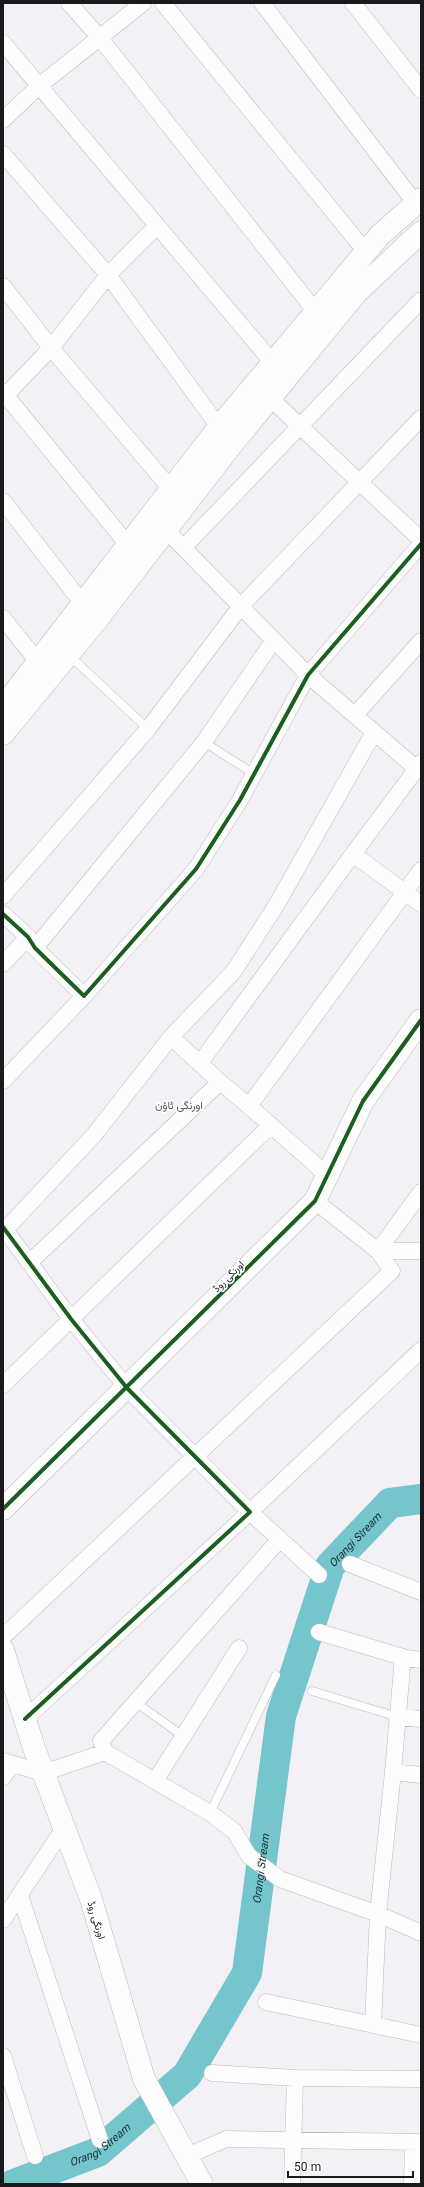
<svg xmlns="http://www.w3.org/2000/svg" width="424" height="2187" font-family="Georgia,Vazirmatn,serif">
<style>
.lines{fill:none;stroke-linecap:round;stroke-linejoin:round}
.river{stroke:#75c6cc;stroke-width:30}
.lane-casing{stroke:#bcbabe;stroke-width:9}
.street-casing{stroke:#bcbabe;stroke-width:17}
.secondary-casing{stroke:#bcbabe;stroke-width:23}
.primary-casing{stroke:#bcbabe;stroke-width:23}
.lane{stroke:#fdfdfe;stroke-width:8}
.street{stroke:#fdfdfe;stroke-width:16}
.secondary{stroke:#fdfdfe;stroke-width:22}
.primary{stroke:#fdfdfe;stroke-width:22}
.cycleway-casing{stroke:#fff;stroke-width:6}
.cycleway{stroke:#1b5e20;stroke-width:4}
.labels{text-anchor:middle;stroke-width:3.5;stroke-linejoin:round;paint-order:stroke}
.street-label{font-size:10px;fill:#1b191c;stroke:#fff}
.neighbourhood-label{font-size:11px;fill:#5a555d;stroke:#fff}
.water-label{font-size:11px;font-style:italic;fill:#152f31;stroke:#fff}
</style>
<rect width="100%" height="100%" fill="#f4f1f6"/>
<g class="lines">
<path class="river" id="s1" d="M 14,2184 L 98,2152 L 187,2075 L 247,1973 L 281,1716 L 330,1566 L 390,1503 L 421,1499"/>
<defs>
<path id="lane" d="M 69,655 L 148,729
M 204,742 L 254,774
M 312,1691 L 398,1717
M 135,1702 L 183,1736
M 210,1813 L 276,1675"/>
<path id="street" d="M 69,3 L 100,38 L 316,312
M 163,3 L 366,252
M 262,3 L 416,204
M 353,3 L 421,90
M 3,43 L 273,363
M 3,120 L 39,86 L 143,3
M 3,154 L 108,275 L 219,427
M 3,286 L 51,348 L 171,489
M 3,392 L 128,545
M 3,398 L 51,348 L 108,275 L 157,226
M 270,398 L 421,540
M 3,501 L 83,604
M 166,530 L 308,675 L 417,769
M 184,547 L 421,300
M 3,618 L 38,662
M 355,715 L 421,641
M 421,763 L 353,854 L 421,904
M 3,896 L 148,729 L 241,606 L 421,418
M 3,914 L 28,937 L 35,948 L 84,996 L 196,869 L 240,800 L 308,675 L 421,544
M 35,948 L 204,742 L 274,640
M 3,964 L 28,937
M 200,1063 L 353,854
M 3,1081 L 84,996
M 220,1082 L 171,1037 L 234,971 L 277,904 L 374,732
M 328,1176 L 249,1106 L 421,870
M 315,1201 L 378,1251 L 421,1192
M 3,1227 L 71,1319 L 127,1388 L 250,1512 L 25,1719
M 5,1230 L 94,1135 L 171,1037
M 29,1263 L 220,1082 L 249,1106
M 3,1385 L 271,1125
M 350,1564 L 421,1592
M 319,1575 L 250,1512 L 421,1350
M 319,1632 L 406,1658 L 421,1660
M 3,1637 L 392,1271 L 378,1251 L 421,1251
M 398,1717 L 421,1719
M 105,1752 L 101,1741 L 280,1539
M 3,1761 L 43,1773 L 105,1752 L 210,1813 L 234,1831 L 249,1856 L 280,1879 L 378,1914 L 421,1933
M 393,1772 L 421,1775
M 3,1777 L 13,1764
M 155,1781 L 239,1648
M 20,1895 L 100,2140
M 3,1920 L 64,1828
M 266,2002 L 421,2035
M 373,2025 L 378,1914 L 393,1772 L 403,1657
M 3,2056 L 35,2156
M 212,2073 L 295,2078 L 421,2079
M 187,2156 L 226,2139 L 421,2142
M 292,2184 L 295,2078
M 412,2184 L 413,2142"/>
<path id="secondary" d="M 3,1509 L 315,1201 L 363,1101 L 421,1020
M 3,1650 L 34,1748 L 91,1899 L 144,2079 L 202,2184"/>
<path id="primary" d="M 3,707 L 219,427 L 380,235 L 421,199
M 3,734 L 96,621 L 229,448 L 357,292 L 421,232"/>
</defs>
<use href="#lane" class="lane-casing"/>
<use href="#street" class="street-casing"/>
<use href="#secondary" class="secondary-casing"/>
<use href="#primary" class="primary-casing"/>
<use href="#lane" class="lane"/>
<use href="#street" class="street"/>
<use href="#secondary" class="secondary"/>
<use href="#primary" class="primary"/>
<defs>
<path id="cycleway" d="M 3,914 L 28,937 L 35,948 L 84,996 L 196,869 L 240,800 L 308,675 L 421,544
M 3,1227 L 71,1319 L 127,1388 L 250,1512 L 25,1719
M 3,1509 L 315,1201 L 363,1101 L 421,1020"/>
</defs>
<use href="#cycleway" class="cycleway-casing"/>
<use href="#cycleway" class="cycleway"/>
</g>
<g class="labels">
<g class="street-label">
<text transform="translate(228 1276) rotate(-45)" y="4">اورنگی روڈ</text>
<text transform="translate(97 1920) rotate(73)" y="4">اورنگی روڈ</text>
</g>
<g class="neighbourhood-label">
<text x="179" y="1109">اورنگی ٹاؤن</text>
</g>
<g class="water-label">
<text dy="4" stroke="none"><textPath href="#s1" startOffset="779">Orangi Stream</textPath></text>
<text dy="4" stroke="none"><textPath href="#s1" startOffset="431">Orangi Stream</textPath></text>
<text dy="4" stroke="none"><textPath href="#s1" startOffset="95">Orangi Stream</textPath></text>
</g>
</g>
<rect width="424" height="2187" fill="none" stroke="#1b191c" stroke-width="8"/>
<path d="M288 2171v6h125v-6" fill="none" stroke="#1b191c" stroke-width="2"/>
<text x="294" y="2171" font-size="12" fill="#1b191c" stroke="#ffffff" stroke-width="3" paint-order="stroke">50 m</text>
</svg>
